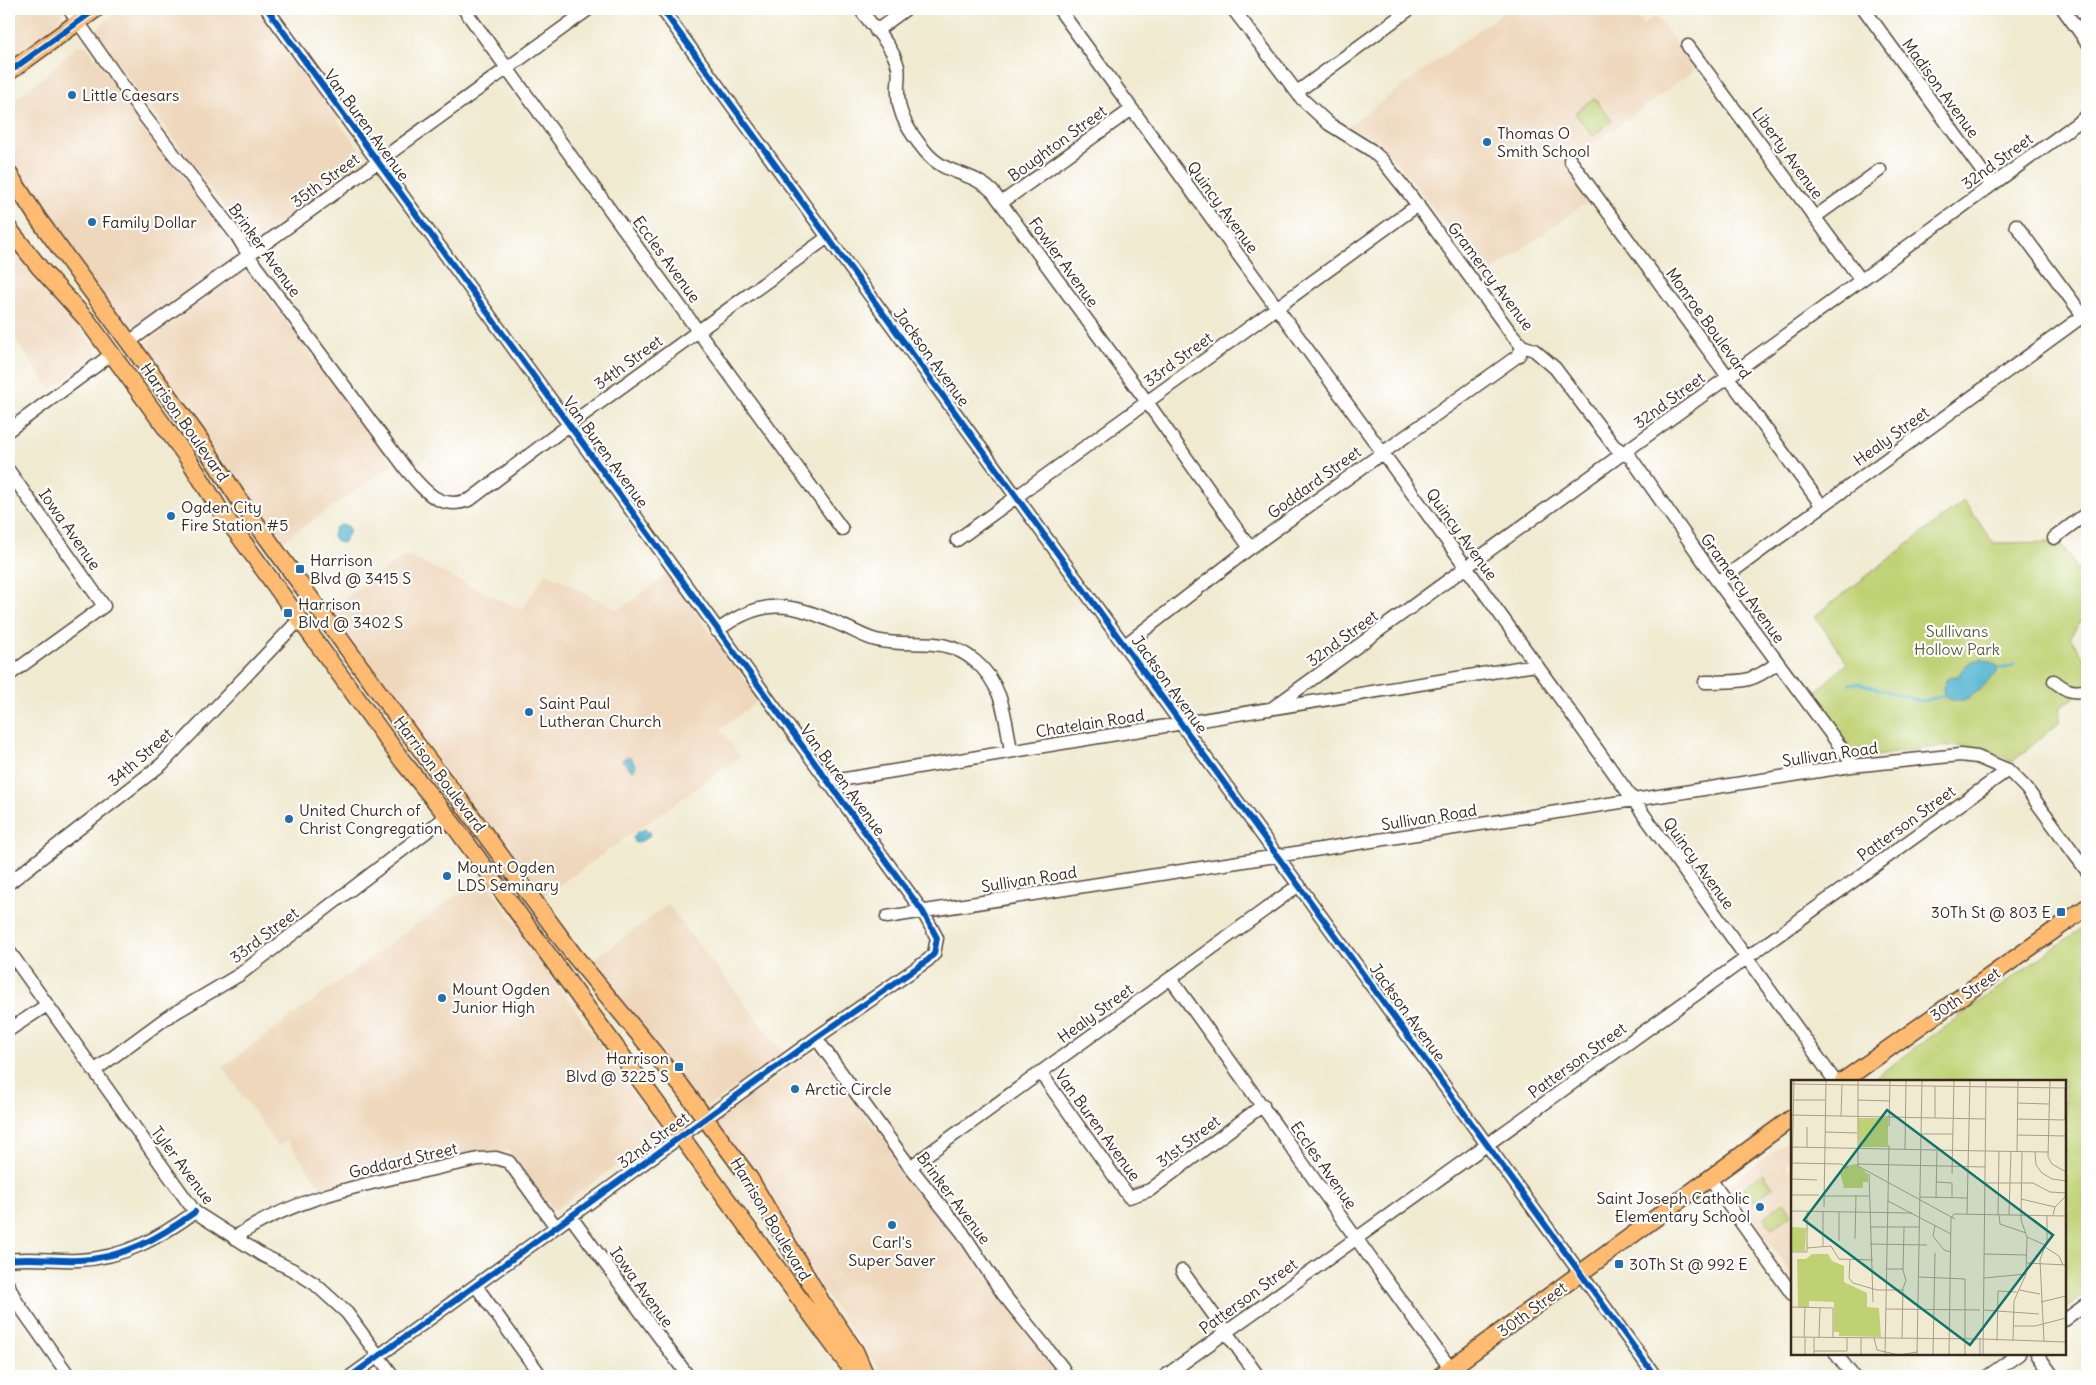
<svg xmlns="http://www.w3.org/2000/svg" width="2096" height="1385" font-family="Delius,sans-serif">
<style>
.built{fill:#eed7bb}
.green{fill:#bfd173;stroke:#7d7e48}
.water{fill:#53b5d1;stroke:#477078}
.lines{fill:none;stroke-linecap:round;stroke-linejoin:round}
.stream{stroke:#53b5d1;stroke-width:2.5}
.minor-casing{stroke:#564739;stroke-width:15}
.major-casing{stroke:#564739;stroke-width:19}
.minor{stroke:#fff;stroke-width:12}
.major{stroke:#ffbb71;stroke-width:16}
.cycleway-casing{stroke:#fff;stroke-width:9}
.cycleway{stroke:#0057b8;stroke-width:6}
.poi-dot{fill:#1f6fb2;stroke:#fff;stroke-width:2}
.labels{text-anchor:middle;stroke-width:4.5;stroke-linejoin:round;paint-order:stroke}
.street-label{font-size:16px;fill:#3b2a1e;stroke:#fff}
.poi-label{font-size:16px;fill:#3b2a1e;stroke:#fff;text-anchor:start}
.park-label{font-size:16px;fill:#635c38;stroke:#fff}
.inset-road{fill:none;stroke:#a89d89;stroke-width:1}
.view{fill:#0f766e;fill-opacity:0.15;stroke:#0f766e;stroke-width:2.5}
.inset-edge{fill:none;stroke:#3b2a1e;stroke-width:2.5}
</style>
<rect width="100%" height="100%" fill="#fff"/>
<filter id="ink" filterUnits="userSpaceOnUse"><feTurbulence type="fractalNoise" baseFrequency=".02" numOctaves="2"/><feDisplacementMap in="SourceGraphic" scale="10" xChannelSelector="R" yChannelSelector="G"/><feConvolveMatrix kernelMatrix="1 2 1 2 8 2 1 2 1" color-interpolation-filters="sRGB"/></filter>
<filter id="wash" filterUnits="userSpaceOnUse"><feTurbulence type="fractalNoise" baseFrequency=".0096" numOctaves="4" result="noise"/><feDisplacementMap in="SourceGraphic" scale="20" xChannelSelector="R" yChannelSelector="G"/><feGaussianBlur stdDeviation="1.12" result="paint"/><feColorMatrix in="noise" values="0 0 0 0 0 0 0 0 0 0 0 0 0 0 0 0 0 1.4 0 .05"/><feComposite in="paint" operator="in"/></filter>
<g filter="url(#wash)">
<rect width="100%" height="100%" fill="#f0ead0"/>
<path class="built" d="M 9,9 L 60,9 L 62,15 L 60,21 L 9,58 Z
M 118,9 L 256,9 L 364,156 L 364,161 L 255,242 L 250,242 L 98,36 L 98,29 Z
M 1507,9 L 1631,9 L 1643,25 L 1656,15 L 1694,70 L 1566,164 L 1591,199 L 1481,279 L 1473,268 L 1467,253 L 1397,161 L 1370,136 L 1347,127 Z
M 82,45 L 87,47 L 236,249 L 236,256 L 132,330 L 129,330 L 9,169 L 9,102 L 45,76 L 77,46 Z
M 9,229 L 100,355 L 51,390 L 9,332 Z
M 247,271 L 250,273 L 393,464 L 280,543 L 141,351 L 142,345 L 241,272 Z
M 406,555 L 521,610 L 546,573 L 619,610 L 668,574 L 759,700 L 720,729 L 741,757 L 539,899 L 328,610 Z
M 482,876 L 661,1133 L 554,1211 L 507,1150 L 325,1193 L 287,1140 L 278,1147 L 223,1067 Z
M 668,905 L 783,1053 L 702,1111 L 586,965 Z
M 810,1053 L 816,1053 L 820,1056 L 956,1231 L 1063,1376 L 885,1376 L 709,1134 L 710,1126 Z
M 1792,1138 L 1792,1158 L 1787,1161 L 1788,1163 L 1786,1165 L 1792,1173 L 1792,1212 L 1784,1202 L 1773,1228 L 1792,1214 L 1792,1256 L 1790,1258 L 1792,1262 L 1792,1275 L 1730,1188 L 1733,1181 Z"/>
<path class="green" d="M 1594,98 L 1612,121 L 1593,136 L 1575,113 Z
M 1964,501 L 1993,543 L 2059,542 L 2087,582 L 2087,612 L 2070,637 L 2087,663 L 2087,688 L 2061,707 L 2059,723 L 2012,762 C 1974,737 1932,747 1889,754 C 1879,755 1869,758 1859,758 L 1855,755 L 1812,695 L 1847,663 L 1815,616 Z
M 2087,924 L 2087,1293 L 2065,1309 L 2065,1081 L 1870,1081 Z
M 1763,1173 L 1773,1187 L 1753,1201 L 1743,1188 Z
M 1784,1202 L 1792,1214 L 1772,1228 L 1764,1217 Z"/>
<path class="water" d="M 340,525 L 348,526 L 350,531 L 343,543 L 337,542 L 333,536 L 335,528 Z
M 1982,659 L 1995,664 L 1998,669 L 1996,674 C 1981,687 1964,711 1944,696 L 1943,687 L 1947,679 L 1959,675 C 1965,665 1970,660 1982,659 Z
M 626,757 L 631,758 L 636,766 L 634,770 L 631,770 L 622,760 Z
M 645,829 L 650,832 L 649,837 L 637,843 L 634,842 L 633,838 L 636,833 Z"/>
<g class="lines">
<path class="stream" d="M 1998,669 L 2014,665
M 1849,684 L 1858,683 L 1921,701 L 1944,696"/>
</g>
</g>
<g filter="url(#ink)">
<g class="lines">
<defs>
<path id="minor" d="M 69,9 L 142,113 L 237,236 L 254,264 L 406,469 C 425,491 440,512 471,499 L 569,425 L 828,237
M 267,9 L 923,912 L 937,938 L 934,954 L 928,960 L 816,1038 L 351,1376
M 464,9 L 842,529
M 662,9 L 1655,1376
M 860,9 C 872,26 893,46 898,67 C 900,76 897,85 898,93 C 898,116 911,134 925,151 C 945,176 971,170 993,192 L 1147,402 L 1250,548
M 1059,9 L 1466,567 L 1835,1081
M 1233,9 L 1302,99 L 1329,124 L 1371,150 L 1382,160 L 1410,195 L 1510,332 L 1522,346 L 1534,350 L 1555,368 L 1614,446 L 1631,458 L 1718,582 L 1848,757 L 1851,766
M 1864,9 L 1992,185
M 2063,9 L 2087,42
M 876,31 L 906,9
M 1688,46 L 1861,280
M 1297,92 L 1410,9
M 1570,160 L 1822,506
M 1001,203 L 1132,109
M 1815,217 L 1880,170
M 2016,225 L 2087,321
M 129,342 L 589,9
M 9,430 L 112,354
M 9,471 L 104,606 L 9,675
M 2054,538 L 2087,513
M 957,540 L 1418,205
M 1718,582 L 2083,316
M 717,631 C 763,596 792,603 841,625 C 853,630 864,637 876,640 C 913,649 941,633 975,661 C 1003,684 1005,717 1011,750
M 1125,645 L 1250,548 L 1519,355 L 1522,346
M 2054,681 C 2065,690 2073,694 2087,690
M 1705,682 C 1739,681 1749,685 1777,663
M 1271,709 L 2087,116
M 827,782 L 1535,665
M 9,883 L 162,764 L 300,619
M 887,917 L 1851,766 L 1960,755 L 1977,757 L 2008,770 L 2026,788 L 2087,871
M 9,951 L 195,1212 L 262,1255 L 293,1270 L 315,1284 L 347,1313 L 393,1376
M 1171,979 C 1265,1108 1355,1240 1451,1369
M 9,1030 L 47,1005
M 816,1038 L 910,1167 L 962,1232 L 1003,1294 L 1062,1367 L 1067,1376
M 94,1071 L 166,1018 L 239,975 L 447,816
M 1040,1072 L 1129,1197 L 1150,1190 L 1263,1105
M 910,1167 L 1299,885
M 1710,1179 L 1792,1294
M 571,1217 L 688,1376
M 234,1238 C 301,1191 399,1178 478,1159 L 496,1158 L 509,1162 L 556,1227
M 9,1260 C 32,1257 55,1261 79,1260 C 124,1258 159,1238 195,1212
M 1182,1271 L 1258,1376
M 9,1286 L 16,1301 L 69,1376
M 476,1286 L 541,1376
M 2065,1320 L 2087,1304
M 1836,1354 L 1853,1376
M 2037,1354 L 2053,1376
M 1165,1376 L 2008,770
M 1988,1376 L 2019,1354"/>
<path id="major" d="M 9,72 L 96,9
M 9,174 L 39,220 L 197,435 L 240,501 L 426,757 L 459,799 L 573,954 L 682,1087 L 750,1179 L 821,1301 L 855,1351 L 866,1376
M 9,229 L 40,268 L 87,320 L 189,460 L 220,510 L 258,562 L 404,763 L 447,816 L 856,1376
M 1843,1081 L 2087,907
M 1440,1376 L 1792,1118"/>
</defs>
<use href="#minor" class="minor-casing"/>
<use href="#major" class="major-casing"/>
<use href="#minor" class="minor"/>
<use href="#major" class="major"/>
<defs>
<path id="cycleway" d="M 267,9 L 923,912 L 937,938 L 934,954 L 928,960 L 816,1038 L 351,1376
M 662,9 L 1655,1376
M 9,72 L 96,9
M 9,1260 C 32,1257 55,1261 79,1260 C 124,1258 159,1238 195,1212"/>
</defs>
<use href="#cycleway" class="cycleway-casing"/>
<use href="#cycleway" class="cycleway"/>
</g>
</g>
<g class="poi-dot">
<circle cx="72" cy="95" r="5"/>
<circle cx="1487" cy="142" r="5"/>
<circle cx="92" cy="222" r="5"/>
<circle cx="171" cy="516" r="5"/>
<rect x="295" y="564" width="10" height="10" rx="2.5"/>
<rect x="283" y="608" width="10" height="10" rx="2.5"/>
<circle cx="529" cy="712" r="5"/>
<circle cx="289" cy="819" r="5"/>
<circle cx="447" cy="876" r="5"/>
<rect x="2056" y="907" width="10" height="10" rx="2.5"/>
<circle cx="442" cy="998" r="5"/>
<rect x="674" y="1062" width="10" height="10" rx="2.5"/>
<circle cx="795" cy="1089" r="5"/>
<circle cx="1760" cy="1207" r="5"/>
<circle cx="892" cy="1225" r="5"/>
<rect x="1614" y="1259" width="10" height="10" rx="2.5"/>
</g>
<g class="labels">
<g class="street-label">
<text transform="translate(1941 88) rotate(54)" y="6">Madison Avenue</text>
<text transform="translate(367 125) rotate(54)" y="6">Van Buren Avenue</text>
<text transform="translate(1057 143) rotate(-36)" y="6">Boughton Street</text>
<text transform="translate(1788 153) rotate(54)" y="6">Liberty Avenue</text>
<text transform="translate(1997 161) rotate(-36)" y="6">32nd Street</text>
<text transform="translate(325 180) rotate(-36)" y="6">35th Street</text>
<text transform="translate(1223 207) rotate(54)" y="6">Quincy Avenue</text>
<text transform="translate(265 250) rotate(54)" y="6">Brinker Avenue</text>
<text transform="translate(667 259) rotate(54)" y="6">Eccles Avenue</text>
<text transform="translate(1064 262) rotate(54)" y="6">Fowler Avenue</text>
<text transform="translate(1491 276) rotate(53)" y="6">Gramercy Avenue</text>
<text transform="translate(1709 323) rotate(54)" y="6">Monroe Boulevard</text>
<text transform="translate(932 357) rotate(54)" y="6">Jackson Avenue</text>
<text transform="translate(1178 359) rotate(-36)" y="6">33rd Street</text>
<text transform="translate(628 362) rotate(-36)" y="6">34th Street</text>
<text transform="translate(1669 400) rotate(-36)" y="6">32nd Street</text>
<text transform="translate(185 422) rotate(55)" y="6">Harrison Boulevard</text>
<text transform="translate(1891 436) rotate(-36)" y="6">Healy Street</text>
<text transform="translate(606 452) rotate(54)" y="6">Van Buren Avenue</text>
<text transform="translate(1314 482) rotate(-36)" y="6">Goddard Street</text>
<text transform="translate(70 529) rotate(55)" y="6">Iowa Avenue</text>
<text transform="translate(1462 534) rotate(54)" y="6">Quincy Avenue</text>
<text transform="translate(1743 588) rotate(54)" y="6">Gramercy Avenue</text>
<text transform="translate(1342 638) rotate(-36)" y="6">32nd Street</text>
<text transform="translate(1170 684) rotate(54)" y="6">Jackson Avenue</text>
<text transform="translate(1090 723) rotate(-9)" y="6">Chatelain Road</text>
<text transform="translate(1830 754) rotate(-8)" y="6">Sullivan Road</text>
<text transform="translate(140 757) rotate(-41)" y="6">34th Street</text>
<text transform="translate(440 774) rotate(53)" y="6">Harrison Boulevard</text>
<text transform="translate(843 780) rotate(54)" y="6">Van Buren Avenue</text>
<text transform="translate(1429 817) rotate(-9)" y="6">Sullivan Road</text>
<text transform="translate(1906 823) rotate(-36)" y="6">Patterson Street</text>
<text transform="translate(1699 863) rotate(54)" y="6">Quincy Avenue</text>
<text transform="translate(1029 879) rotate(-9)" y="6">Sullivan Road</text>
<text transform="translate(264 935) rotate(-37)" y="6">33rd Street</text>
<text transform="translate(1965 994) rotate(-35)" y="6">30th Street</text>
<text transform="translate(1408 1012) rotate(54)" y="6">Jackson Avenue</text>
<text transform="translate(1095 1013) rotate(-36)" y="6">Healy Street</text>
<text transform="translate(1577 1060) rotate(-36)" y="6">Patterson Street</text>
<text transform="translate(1098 1125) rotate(54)" y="6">Van Buren Avenue</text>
<text transform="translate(653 1140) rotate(-36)" y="6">32nd Street</text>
<text transform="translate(1188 1141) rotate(-37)" y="6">31st Street</text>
<text transform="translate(403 1160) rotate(-13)" y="6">Goddard Street</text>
<text transform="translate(183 1165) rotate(53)" y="6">Tyler Avenue</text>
<text transform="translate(1324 1165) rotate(55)" y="6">Eccles Avenue</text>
<text transform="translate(954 1198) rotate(53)" y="6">Brinker Avenue</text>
<text transform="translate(771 1219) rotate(59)" y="6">Harrison Boulevard</text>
<text transform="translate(642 1287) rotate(54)" y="6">Iowa Avenue</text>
<text transform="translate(1248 1296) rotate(-36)" y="6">Patterson Street</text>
<text transform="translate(1532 1309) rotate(-36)" y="6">30th Street</text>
</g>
<g class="poi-label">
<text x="82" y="101">Little Caesars</text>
<text x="1497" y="139">Thomas O<tspan x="1497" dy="18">Smith School</tspan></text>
<text x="102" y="228">Family Dollar</text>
<text x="181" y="513">Ogden City<tspan x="181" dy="18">Fire Station #5</tspan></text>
<text x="310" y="566">Harrison<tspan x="310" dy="18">Blvd @ 3415 S</tspan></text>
<text x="298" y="610">Harrison<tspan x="298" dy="18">Blvd @ 3402 S</tspan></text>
<text x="539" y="709">Saint Paul<tspan x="539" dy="18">Lutheran Church</tspan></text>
<text x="299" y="816">United Church of<tspan x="299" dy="18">Christ Congregation</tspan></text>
<text x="457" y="873">Mount Ogden<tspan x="457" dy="18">LDS Seminary</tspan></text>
<text x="2051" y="918" text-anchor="end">30Th St @ 803 E</text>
<text x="452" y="995">Mount Ogden<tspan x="452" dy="18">Junior High</tspan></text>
<text x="669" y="1064" text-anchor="end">Harrison<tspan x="669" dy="18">Blvd @ 3225 S</tspan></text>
<text x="805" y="1095">Arctic Circle</text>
<text x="1750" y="1204" text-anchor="end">Saint Joseph Catholic<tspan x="1750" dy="18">Elementary School</tspan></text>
<text x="892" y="1248" text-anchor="middle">Carl's<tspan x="892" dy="18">Super Saver</tspan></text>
<text x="1629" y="1270">30Th St @ 992 E</text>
</g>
<g class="park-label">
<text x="1957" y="637">Sullivans<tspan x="1957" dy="18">Hollow Park</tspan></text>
</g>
</g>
<g transform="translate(1791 1080)">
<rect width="275" height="275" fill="#f0ead0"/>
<path d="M 67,38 L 97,38 L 97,67 L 68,67 ZM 65,84 L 77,94 L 77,102 L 72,102 L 72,108 L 53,108 L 49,92 L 53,91 L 53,86 ZM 1,147 L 15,148 L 14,171 L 1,171 ZM 21,174 L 37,174 L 41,181 L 53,186 L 53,202 L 76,213 L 76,227 L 88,228 L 90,257 L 48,256 L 48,252 L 43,252 L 43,222 L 18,221 L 18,227 L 7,227 L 6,179 L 15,179 Z" fill="#bfd173"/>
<path class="inset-road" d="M 67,0 L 67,86 L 164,139M 259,0 L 257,77 L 261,84 L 275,92M 0,4 L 275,8M 2,20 L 34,20M 67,20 L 99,21M 226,23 L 258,24M 0,35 L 194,39M 50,36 L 51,5M 144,38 L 144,6M 226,39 L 275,40M 274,40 L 274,8M 98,46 L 99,0M 34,52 L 66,53M 130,54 L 162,54M 226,55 L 275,56M 0,67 L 194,71M 16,67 L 16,47M 114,70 L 115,0M 194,71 L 257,72M 226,71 L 227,0M 244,72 L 245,85 L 251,93 L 261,99 L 275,101M 1,83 L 50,84 L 57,88M 66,84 L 194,87M 78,94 L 82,222M 161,94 L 163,0M 1,99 L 26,100M 145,102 L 161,103 L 161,118M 194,103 L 242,103 L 259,112 L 275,113M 1,115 L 28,115M 33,116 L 78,116M 129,117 L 177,118M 145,118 L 146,71M 230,119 L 264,127M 97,121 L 160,154M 33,127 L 35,0M 0,131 L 121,133M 176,134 L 179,0M 207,135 L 208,71M 208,135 L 209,144 L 235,153M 218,135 L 220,71M 262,135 L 264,127 L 275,116M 160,138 L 163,134 L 275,136M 144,145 L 142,156 L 153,170 L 160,172M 0,146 L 3,0M 79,147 L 128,147M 236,157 L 254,165M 64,159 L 65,116M 48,161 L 48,132M 79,164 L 136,165M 32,166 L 32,131M 254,167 L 268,176 L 272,185M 16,168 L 40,166 L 48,179 L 82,180M 0,172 L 16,172 L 16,131M 193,174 L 236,175M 59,180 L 58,198 L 62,203 L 86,210 L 112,210M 235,183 L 275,185M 96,189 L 112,189M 128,197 L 174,199 L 174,275M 193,198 L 235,194M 228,210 L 249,214M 250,222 L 275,216M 0,227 L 42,228 L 42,257M 95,229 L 189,230M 193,230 L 248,234M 222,246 L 244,246 L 275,238M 0,257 L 192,259M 13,257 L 14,227M 28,257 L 29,228M 83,258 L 86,270 L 108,275M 111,258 L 112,208 L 115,201 L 112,190 L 113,147M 189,258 L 189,275M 192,259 L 275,262M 206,261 L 207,211 L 226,212M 222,261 L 223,221 L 235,194 L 236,157 L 230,140 L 231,71M 253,261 L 249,180 L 256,161 L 256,136M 23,271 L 56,271 L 56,258M 14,275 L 14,258M 23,275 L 23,258M 70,275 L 70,258M 94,275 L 98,65M 108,275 L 126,272M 126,275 L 131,0M 142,275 L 144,173M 158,275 L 160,138M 192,275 L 195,0"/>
<path class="view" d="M 96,30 L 262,155 L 179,265 L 13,140 Z"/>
<rect width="275" height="275" class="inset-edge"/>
</g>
<rect width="2096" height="1385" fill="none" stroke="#fff" stroke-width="30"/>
</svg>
